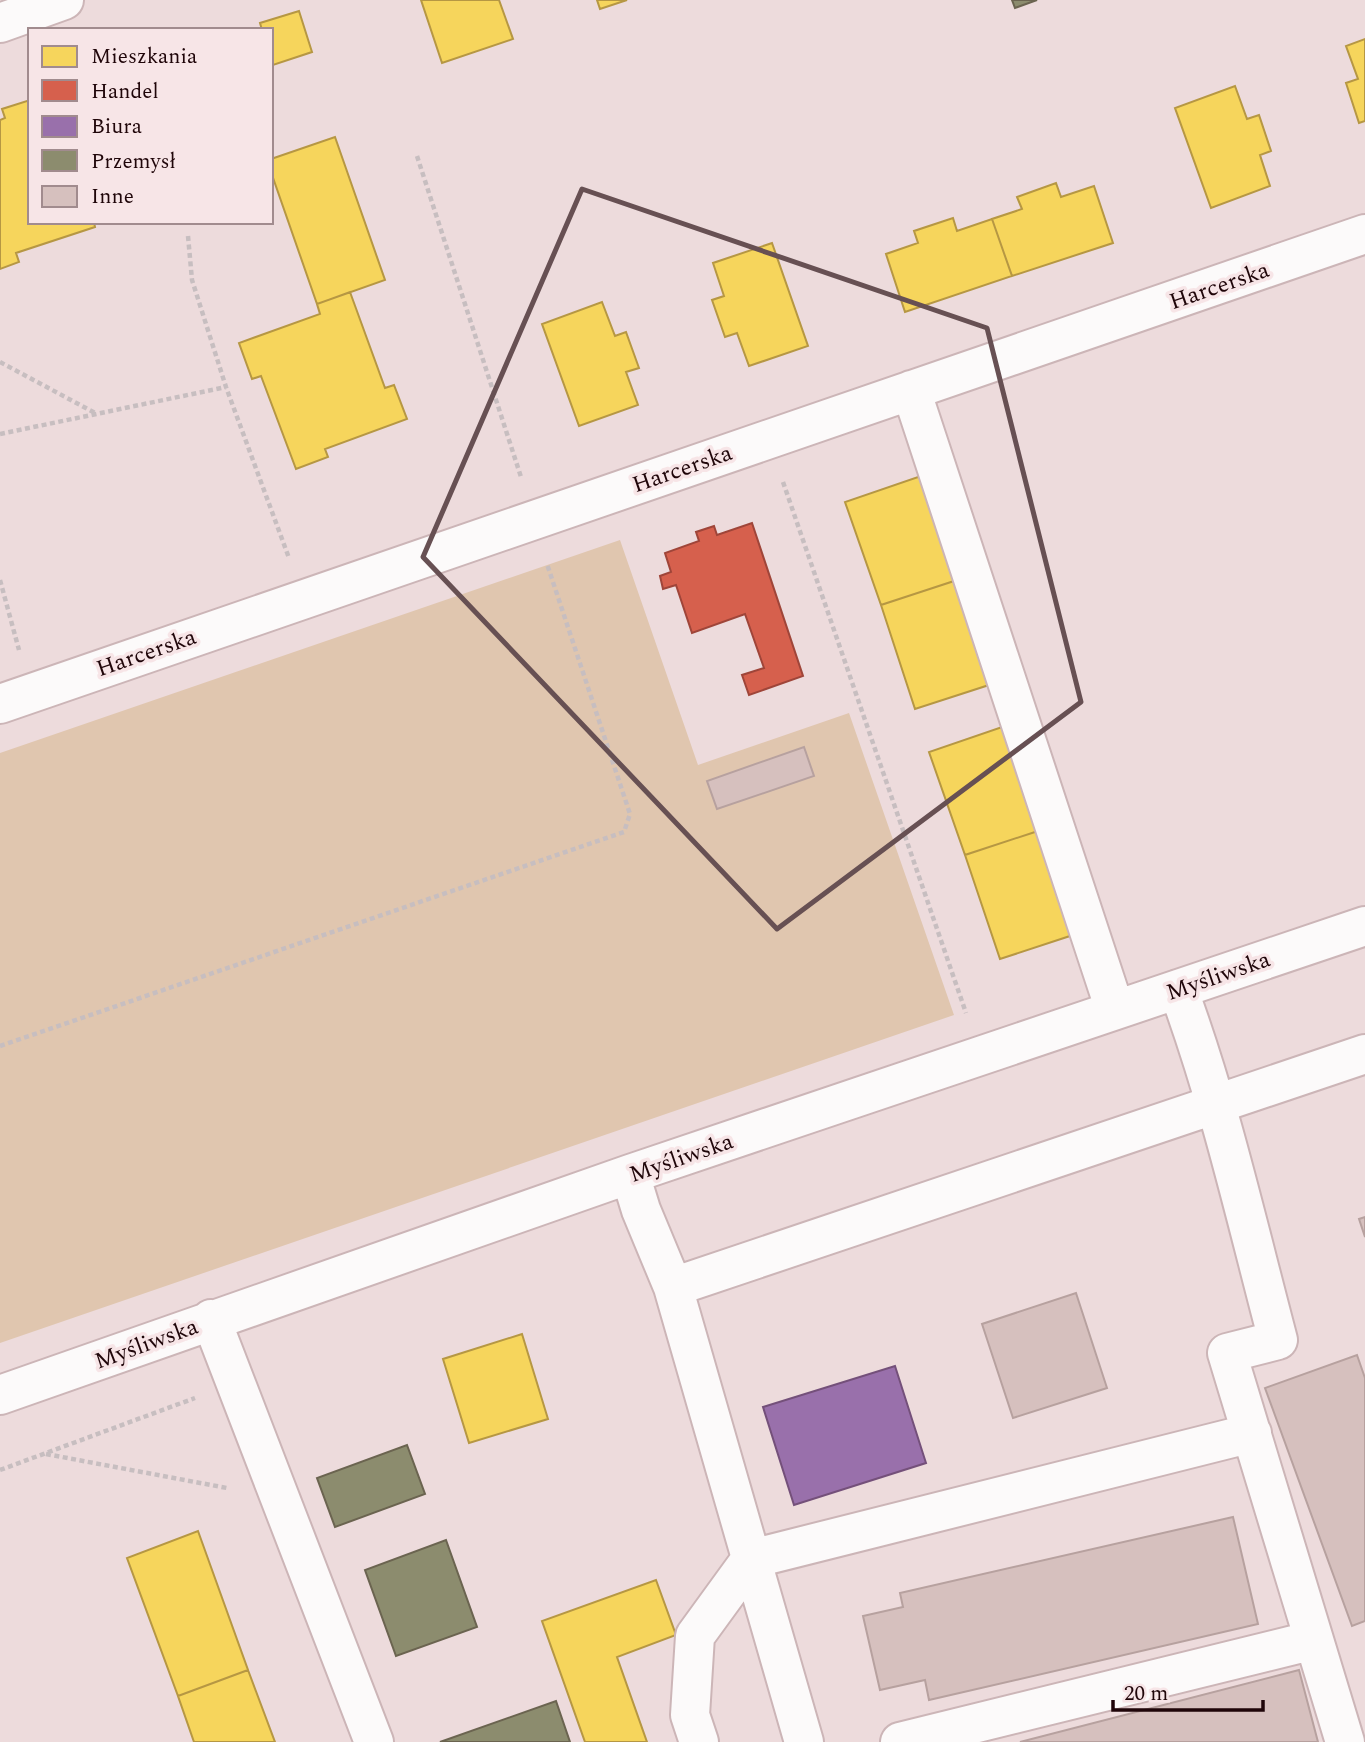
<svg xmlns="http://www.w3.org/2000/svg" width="1365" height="1742" font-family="Spectral,serif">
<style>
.green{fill:#e0c6af}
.homes{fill:#f6d55c;stroke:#b69743;stroke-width:2}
.shops{fill:#d6604d;stroke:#9f4539;stroke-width:2}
.offices{fill:#9970ab;stroke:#74507a;stroke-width:2}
.industry{fill:#8c8c6e;stroke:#6b6450;stroke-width:2}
.building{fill:#d6c0be;stroke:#b7a19f;stroke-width:2}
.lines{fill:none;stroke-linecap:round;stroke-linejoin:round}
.minor-casing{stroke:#ccb5b7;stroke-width:42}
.path{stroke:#c7bec0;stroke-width:4.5;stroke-dasharray:5 3.5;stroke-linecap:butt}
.minor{stroke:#fcfafa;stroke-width:38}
.marked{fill:none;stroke:#675053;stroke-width:5;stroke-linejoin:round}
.labels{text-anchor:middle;stroke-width:7;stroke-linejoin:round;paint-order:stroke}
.street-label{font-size:23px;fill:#1f0509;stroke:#f7e5e7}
</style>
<rect width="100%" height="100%" fill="#eddbdc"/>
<path class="green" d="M 620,540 L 698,765 L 849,713 L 954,1015 L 0,1343 L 0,753 Z"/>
<path class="homes" d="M 421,0 L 499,0 L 513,39 L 442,63 Z
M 597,0 L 627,0 L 600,9 Z
M 299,11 L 312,52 L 273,65 L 271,30 L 262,30 L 260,23 Z
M 1365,39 L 1365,121 L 1359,123 L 1346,83 L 1358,79 L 1346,46 Z
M 1235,86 L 1247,119 L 1259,115 L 1271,151 L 1260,155 L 1270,186 L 1211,208 L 1175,108 Z
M 30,100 L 30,222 L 94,222 L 95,227 L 16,253 L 19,262 L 0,269 L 0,120 L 5,118 L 2,109 Z
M 335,137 L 385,280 L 317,304 L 271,172 L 271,159 Z
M 1056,183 L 1061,197 L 1094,186 L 1113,243 L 1012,276 L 992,219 L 1022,209 L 1017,197 Z
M 953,218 L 957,231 L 992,219 L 1012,276 L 905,312 L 886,254 L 918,243 L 914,231 Z
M 772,243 L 808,346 L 749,366 L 737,333 L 725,337 L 712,300 L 724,296 L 713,263 Z
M 350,292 L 385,388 L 394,385 L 407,419 L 325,449 L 328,457 L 296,469 L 261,376 L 252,379 L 239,343 L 320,314 L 317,304 Z
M 602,302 L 615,336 L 626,332 L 639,368 L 626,372 L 638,405 L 579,426 L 542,324 Z
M 921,476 L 957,580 L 881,605 L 845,502 Z
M 957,580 L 992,684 L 915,709 L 881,605 Z
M 1005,726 L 1041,830 L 965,855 L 929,752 Z
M 1041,830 L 1076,934 L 1000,959 L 965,855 Z
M 522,1334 L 548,1419 L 469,1443 L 443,1359 Z
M 198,1531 L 248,1670 L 178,1696 L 127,1558 Z
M 656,1580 L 676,1635 L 617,1657 L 647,1742 L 585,1742 L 542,1621 Z
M 248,1670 L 275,1742 L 194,1742 L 178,1696 Z"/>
<path class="shops" d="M 752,523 L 803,676 L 749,695 L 742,675 L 764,668 L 745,614 L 692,633 L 676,585 L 663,589 L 660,576 L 671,572 L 665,553 L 699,541 L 696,532 L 714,526 L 717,535 Z"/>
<path class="offices" d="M 895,1366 L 926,1463 L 794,1505 L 763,1407 Z"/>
<path class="industry" d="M 1012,0 L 1037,0 L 1015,8 Z
M 407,1445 L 425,1494 L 335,1527 L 317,1478 Z
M 446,1540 L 477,1627 L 396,1656 L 365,1570 Z
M 556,1701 L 570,1742 L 440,1742 Z"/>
<path class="building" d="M 804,747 L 814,776 L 717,809 L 707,781 Z
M 1365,1217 L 1365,1237 L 1359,1219 Z
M 1076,1293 L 1107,1388 L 1013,1418 L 982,1324 Z
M 1357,1355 L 1365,1378 L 1365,1621 L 1352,1626 L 1265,1388 Z
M 1233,1517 L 1258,1624 L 929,1700 L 925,1680 L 880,1690 L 863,1616 L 903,1607 L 900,1593 Z
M 1299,1670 L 1318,1742 L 1020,1742 Z"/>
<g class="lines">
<defs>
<path id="minor" d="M 0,23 L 64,0
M 911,390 L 1115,1010
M 0,704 L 1365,234
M 1178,989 C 1220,1103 1247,1223 1278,1340 L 1227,1353 L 1345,1742
M 630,1174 L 641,1210 L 673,1287 L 1365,1054
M 673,1287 L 804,1742
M 211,1319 L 374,1742
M 0,1395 L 630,1174 L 1365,926
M 699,1742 L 690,1715 L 695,1636 L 751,1559 L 1252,1433
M 900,1742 L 1314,1640"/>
</defs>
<use href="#minor" class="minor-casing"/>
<path class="path" d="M 417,156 L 521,477
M 188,236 L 192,280 L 226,387 L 289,558
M 0,362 L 97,414
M 0,434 L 226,387
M 783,482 L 966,1013
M 0,580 L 19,650
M 0,1046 L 624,832 L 630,814 L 547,564
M 46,1454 L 227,1488
M 0,1470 L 195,1398"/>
<use href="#minor" class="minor"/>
</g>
<path class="marked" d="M 582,189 L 987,328 L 1081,702 L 777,929 L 423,557 Z"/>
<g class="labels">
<g class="street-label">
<text transform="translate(1219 285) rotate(-19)" y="8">Harcerska</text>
<text transform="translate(682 468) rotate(-19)" y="8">Harcerska</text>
<text transform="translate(146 652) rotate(-19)" y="8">Harcerska</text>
<text transform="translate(1218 975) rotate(-19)" y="8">Myśliwska</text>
<text transform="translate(681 1157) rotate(-19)" y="8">Myśliwska</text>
<text transform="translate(146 1343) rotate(-20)" y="8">Myśliwska</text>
</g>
</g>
<rect x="28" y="28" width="245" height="196" fill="#f7e5e7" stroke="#a18b8e" stroke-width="2"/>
<rect x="42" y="46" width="35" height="21" fill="#f6d55c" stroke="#a18b8e" stroke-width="2"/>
<text x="91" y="63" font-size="21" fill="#1f0509">Mieszkania</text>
<rect x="42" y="80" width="35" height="21" fill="#d6604d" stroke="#a18b8e" stroke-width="2"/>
<text x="91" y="98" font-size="21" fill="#1f0509">Handel</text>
<rect x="42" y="116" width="35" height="21" fill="#9970ab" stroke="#a18b8e" stroke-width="2"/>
<text x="91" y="133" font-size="21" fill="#1f0509">Biura</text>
<rect x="42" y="150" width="35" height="21" fill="#8c8c6e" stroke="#a18b8e" stroke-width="2"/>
<text x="91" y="168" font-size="21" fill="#1f0509">Przemysł</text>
<rect x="42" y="186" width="35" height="21" fill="#d6c0be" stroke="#a18b8e" stroke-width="2"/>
<text x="91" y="203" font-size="21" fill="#1f0509">Inne</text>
<path d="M1113 1700v10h150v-10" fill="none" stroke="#1f0509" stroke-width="3.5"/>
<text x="1124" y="1700" font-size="21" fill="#1f0509" stroke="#f7e5e7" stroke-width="5" paint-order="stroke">20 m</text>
</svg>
